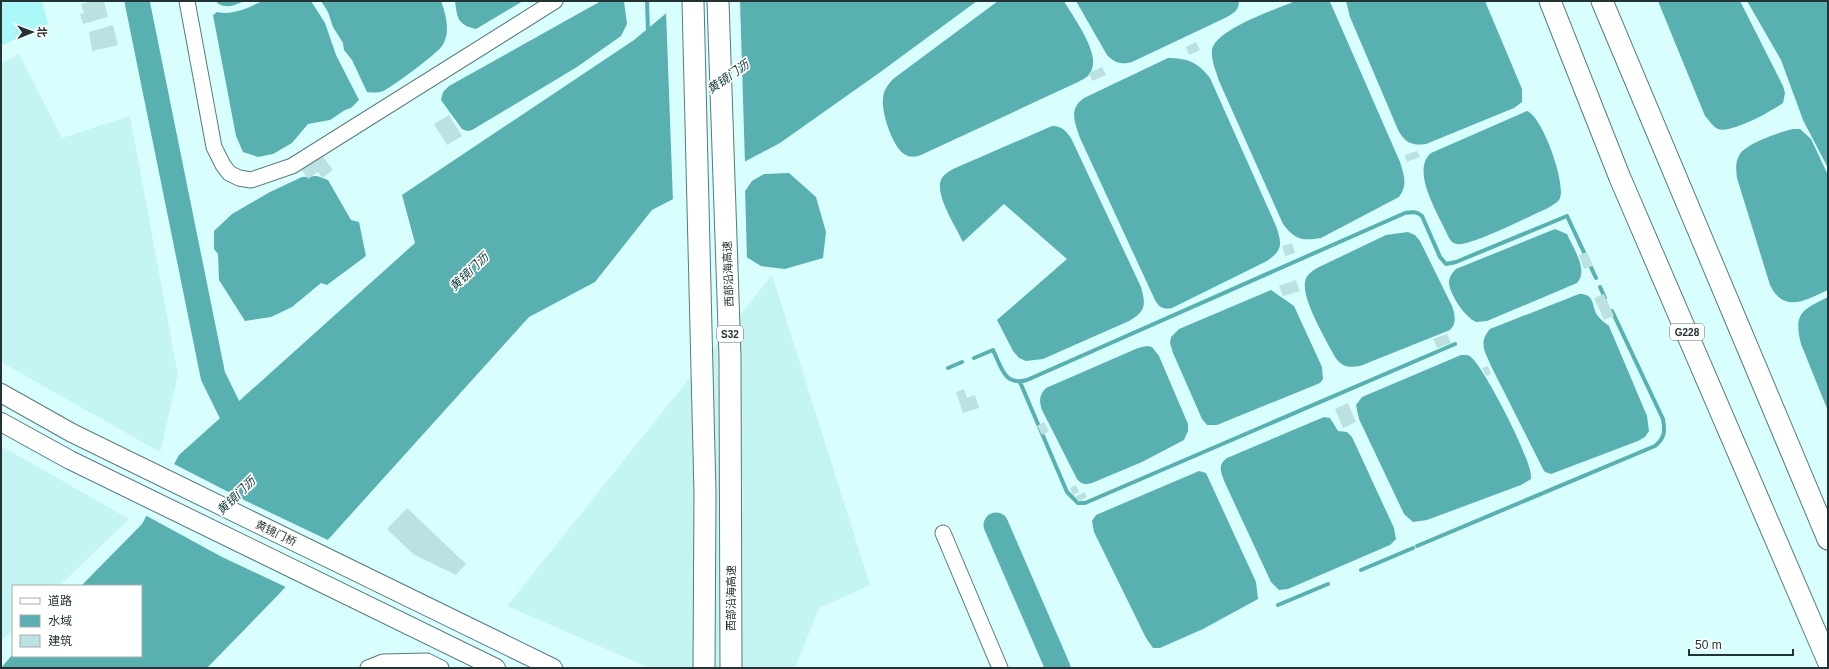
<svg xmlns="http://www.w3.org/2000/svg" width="1829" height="669" font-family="Arial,'Noto Sans SC',sans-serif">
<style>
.built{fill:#c4f4f3}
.green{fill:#abf8f8}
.water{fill:#59b0b1}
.pier{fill:#d9fefe}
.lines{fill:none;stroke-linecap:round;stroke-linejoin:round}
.stream{stroke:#59b0b1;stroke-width:4}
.river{stroke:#59b0b1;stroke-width:25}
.building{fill:#bce1e1}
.minor-casing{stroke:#587a7a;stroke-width:17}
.major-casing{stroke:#587a7a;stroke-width:20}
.highway-casing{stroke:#587a7a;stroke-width:23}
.minor{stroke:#fff;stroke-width:15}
.major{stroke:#fff;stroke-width:18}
.highway{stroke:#fff;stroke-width:21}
.labels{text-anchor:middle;stroke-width:3.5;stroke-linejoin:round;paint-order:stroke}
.shield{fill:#fff;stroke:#657070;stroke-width:1}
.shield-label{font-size:10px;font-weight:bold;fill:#233232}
.street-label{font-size:11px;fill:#233232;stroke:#fff}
.water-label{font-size:12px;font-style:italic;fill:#0d3838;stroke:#fff}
</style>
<rect width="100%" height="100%" fill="#d9fefe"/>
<path class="built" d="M 19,54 L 62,138 L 130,116 L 178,375 L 160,452 L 1,362 L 1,63 Z
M 772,275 L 870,585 L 819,608 L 795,668 L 650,668 L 507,606 Z
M 1,446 L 129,519 L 59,586 L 13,586 L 13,630 L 1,641 Z"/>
<path class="green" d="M 1,1 L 42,1 L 48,24 L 1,46 Z"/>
<path class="water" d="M 215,1 L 244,1 C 233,6 225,10 215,1 Z
M 262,1 L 311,1 L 325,23 L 336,55 L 359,100 L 351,108 L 345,110 L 330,120 L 308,124 L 292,143 L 273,154 L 258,157 L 243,152 L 236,136 L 213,15 L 217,12 C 231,16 249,8 262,1 Z
M 321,1 L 441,1 C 446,14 451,34 442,46 C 438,53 393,86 385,90 C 380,93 373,93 367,92 L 352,60 L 344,50 L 343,43 L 333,27 L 328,12 Z
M 455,1 L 523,1 L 476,29 C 458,25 457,18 455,1 Z
M 601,1 L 624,1 L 627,24 L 621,36 L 577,67 L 472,130 L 467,131 L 462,129 L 441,100 L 443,92 L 449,86 Z
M 681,1 L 977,1 L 879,73 L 780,143 L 652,210 L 595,282 L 529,317 L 279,594 L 207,668 L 1,668 L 13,654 L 13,656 L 141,656 L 141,586 L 81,586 L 142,524 L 179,455 L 415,243 L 402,195 L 634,40 Z
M 998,1 L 1064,1 C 1073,17 1099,51 1092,69 C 1090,76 1084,79 1078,82 L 921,155 C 915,157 910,158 904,154 C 892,146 881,111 883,98 C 884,89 888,85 893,79 Z
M 1076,1 L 1239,1 C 1239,10 1234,13 1227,17 L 1132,62 C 1121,65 1115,63 1107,55 Z
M 1296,1 L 1329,1 L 1331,4 L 1400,162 C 1404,175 1408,185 1399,197 L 1321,238 C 1302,241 1295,240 1283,224 L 1219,81 C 1216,71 1211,60 1212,50 C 1214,30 1278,8 1296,1 Z
M 1346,1 L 1485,1 L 1522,89 L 1522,102 L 1514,108 L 1426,144 C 1413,146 1406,143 1399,132 L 1350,17 Z
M 1658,1 L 1740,1 L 1783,86 L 1785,93 L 1783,103 C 1772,111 1731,134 1718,129 C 1712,126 1709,120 1705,116 Z
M 1747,1 L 1828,1 L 1828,168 L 1803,120 L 1781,60 Z
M 1168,58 C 1187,58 1198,62 1210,78 L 1276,226 C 1282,244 1283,250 1267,261 L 1172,308 C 1163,310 1159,307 1155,300 L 1080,138 C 1075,123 1068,109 1084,98 Z
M 1527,111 C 1542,116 1566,182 1560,198 C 1558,203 1552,205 1548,208 C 1532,215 1470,247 1457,244 C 1452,243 1450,240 1448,236 C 1439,215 1410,171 1431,153 Z
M 1052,126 C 1062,126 1065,130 1071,138 L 1141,287 C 1146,305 1146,311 1129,321 L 1043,359 L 1026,361 L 1019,358 L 1013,351 L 997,320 L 1067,259 L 1004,204 L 963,242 C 956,227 938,200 940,183 C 941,176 948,172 953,169 Z
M 1793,129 L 1800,129 L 1811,139 L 1828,175 L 1828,290 C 1806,300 1784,314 1770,285 L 1737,178 C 1736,170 1735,161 1740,154 C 1747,143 1780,132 1793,129 Z
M 789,173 L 816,197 L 826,232 L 823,258 L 785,269 L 761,266 L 743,255 L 743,194 L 752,181 L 764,174 Z
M 317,176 L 328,180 L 351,220 L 359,222 L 366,256 L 327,285 L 321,283 L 292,307 L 271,317 L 245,321 L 219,280 L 218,254 L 214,249 L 214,231 L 232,214 L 270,192 L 302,177 Z
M 1555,229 L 1567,234 C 1573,248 1589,270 1577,283 L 1487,321 L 1476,322 C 1465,317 1450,295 1449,283 C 1449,277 1452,273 1456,269 Z
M 1408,232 L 1415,235 L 1420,241 L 1452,306 C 1455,315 1457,323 1450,330 L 1360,366 C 1348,368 1342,367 1335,357 C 1326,340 1302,300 1305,282 C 1306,275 1312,271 1317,268 L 1386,235 Z
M 1271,290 L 1294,306 L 1322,367 L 1323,379 L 1320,383 L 1217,425 L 1207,425 L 1202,419 L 1173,353 L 1170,343 L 1171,337 L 1179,329 Z
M 1579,294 C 1595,294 1591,304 1597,315 C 1600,319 1605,323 1609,326 L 1647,416 L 1649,431 L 1645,437 L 1638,441 L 1551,474 L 1545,472 L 1543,469 L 1491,366 C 1485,351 1478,343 1490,329 Z
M 1828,297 L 1828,411 L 1801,344 C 1793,312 1803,310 1828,297 Z
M 1147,346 L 1152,347 L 1159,356 L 1188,424 L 1188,431 L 1184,440 L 1142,462 L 1092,483 C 1085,485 1081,484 1077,479 L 1042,410 C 1039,401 1039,395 1046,388 L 1138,348 Z
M 1461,355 C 1465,355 1469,354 1472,358 C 1485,370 1534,463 1531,479 L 1521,485 L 1427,520 L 1413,522 L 1404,514 L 1359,419 L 1356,405 L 1362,397 Z
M 1324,417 L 1330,418 L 1338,431 L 1347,432 L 1352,437 L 1394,528 L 1396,539 L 1390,545 L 1288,589 L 1279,590 L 1271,582 L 1225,483 C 1221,473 1217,465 1227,458 Z
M 1199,471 L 1206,473 L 1256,582 L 1258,599 L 1203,629 L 1160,648 L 1153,648 L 1146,638 L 1094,532 L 1092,521 L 1096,515 Z"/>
<path class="pier" d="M 678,1 L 740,1 L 745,164 L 673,202 L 666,11 Z
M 745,187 L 747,260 L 741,255 L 741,194 Z
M 172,463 L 246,501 L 330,541 L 288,588 L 222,557 L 145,515 Z"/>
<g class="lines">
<path class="stream" d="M 647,1 L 648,32
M 1600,287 L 1605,298
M 974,358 L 993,350 C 1002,368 1004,386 1027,380 L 1405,213 C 1412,212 1416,211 1422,216 L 1440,257 L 1446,264 L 1456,262 L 1567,216 L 1596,278
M 948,368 L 962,362
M 1020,382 L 1067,492 L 1078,503 L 1085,503 L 1455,344
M 1417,546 L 1655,446 C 1665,438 1665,431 1663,419 L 1612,311
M 1361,570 L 1413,548
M 1278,605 L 1328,584"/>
<path class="river" d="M 137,1 L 213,376 L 240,431
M 996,525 L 1058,668"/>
</g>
<path class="building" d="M 91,1 L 104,1 L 108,17 L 83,24 L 80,14 L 84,13 L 81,4 Z
M 113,25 L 118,45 L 92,51 L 89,32 Z
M 1196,42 L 1200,50 L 1189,55 L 1186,47 Z
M 1102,67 L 1106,75 L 1092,81 L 1089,73 Z
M 449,115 L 462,136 L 447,145 L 434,124 Z
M 1417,151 L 1420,157 L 1407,162 L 1405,155 Z
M 321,154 L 333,170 L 322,178 L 318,172 L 308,179 L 301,169 Z
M 1292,243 L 1295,253 L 1285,256 L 1282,246 Z
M 1587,252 L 1593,266 L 1584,269 L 1579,255 Z
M 1296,280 L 1300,291 L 1283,296 L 1279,286 Z
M 1604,294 L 1614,316 L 1604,320 L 1594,298 Z
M 1447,334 L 1451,343 L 1437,348 L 1433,339 Z
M 1488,366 L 1491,374 L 1486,376 L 1482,368 Z
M 964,389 L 967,398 L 975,395 L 979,408 L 963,413 L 956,392 Z
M 1348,403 L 1356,422 L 1343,428 L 1335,409 Z
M 1044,422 L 1049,431 L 1042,435 L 1037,426 Z
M 1076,485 L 1079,492 L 1073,495 L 1070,488 Z
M 1085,492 L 1087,497 L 1078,502 L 1076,496 Z
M 407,508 L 466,564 L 456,575 L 413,554 L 387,529 Z"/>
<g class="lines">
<defs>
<path id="minor" d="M 187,1 L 214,147 L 223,165 L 229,173 L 239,178 L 251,180 L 292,166 L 555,1
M 943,533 L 1000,668
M 368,668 L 383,662 L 427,661 L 441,668"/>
<path id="major" d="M 1,393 L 72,433 L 553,668
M 1,422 L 70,460 L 496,668"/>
<path id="highway" d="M 693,1 L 705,493 L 704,668
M 718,1 L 730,357 L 731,668
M 1550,1 L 1620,178 L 1828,661
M 1602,1 L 1828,539"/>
</defs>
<use href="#minor" class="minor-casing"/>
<use href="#major" class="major-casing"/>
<use href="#highway" class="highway-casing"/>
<use href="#minor" class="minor"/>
<use href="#major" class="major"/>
<use href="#highway" class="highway"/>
</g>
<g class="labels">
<g class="shield">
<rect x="1670" y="324" width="34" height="16" rx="3"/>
<rect x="717" y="326" width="26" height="16" rx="3"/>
</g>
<g class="shield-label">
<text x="1687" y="336">G228</text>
<text x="730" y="338">S32</text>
</g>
<g class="street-label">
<text transform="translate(728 274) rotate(-92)" y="4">西部沿海高速</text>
<text transform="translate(276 533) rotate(26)" y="4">黄镜门桥</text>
<text transform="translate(731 598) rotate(-90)" y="4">西部沿海高速</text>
</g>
<g class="water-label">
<text transform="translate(728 77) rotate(-35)" y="4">黄镜门沥</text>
<text transform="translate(469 272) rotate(-44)" y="4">黄镜门沥</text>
<text transform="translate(236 496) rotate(-44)" y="4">黄镜门沥</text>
</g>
</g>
<rect width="1829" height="669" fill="none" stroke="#233232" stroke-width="4"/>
<rect x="12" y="585" width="130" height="72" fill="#ffffff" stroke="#a7adad"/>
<rect x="20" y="598" width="20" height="6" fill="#ffffff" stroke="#a7adad"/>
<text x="48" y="605" font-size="12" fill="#233232">道路</text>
<rect x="20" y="615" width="20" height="12" fill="#59b0b1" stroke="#a7adad"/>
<text x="48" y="625" font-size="12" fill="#233232">水域</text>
<rect x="20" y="635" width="20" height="12" fill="#bce1e1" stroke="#a7adad"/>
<text x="48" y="645" font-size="12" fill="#233232">建筑</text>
<g transform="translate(32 32) rotate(89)" stroke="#ffffff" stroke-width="3" paint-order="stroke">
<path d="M0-3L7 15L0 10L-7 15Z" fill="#233232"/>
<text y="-6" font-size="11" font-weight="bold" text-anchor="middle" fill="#233232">北</text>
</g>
<path d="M1689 649v6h104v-6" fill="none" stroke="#233232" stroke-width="2"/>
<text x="1695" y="649" font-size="12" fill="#233232" stroke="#ffffff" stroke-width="3" paint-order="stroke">50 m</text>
</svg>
